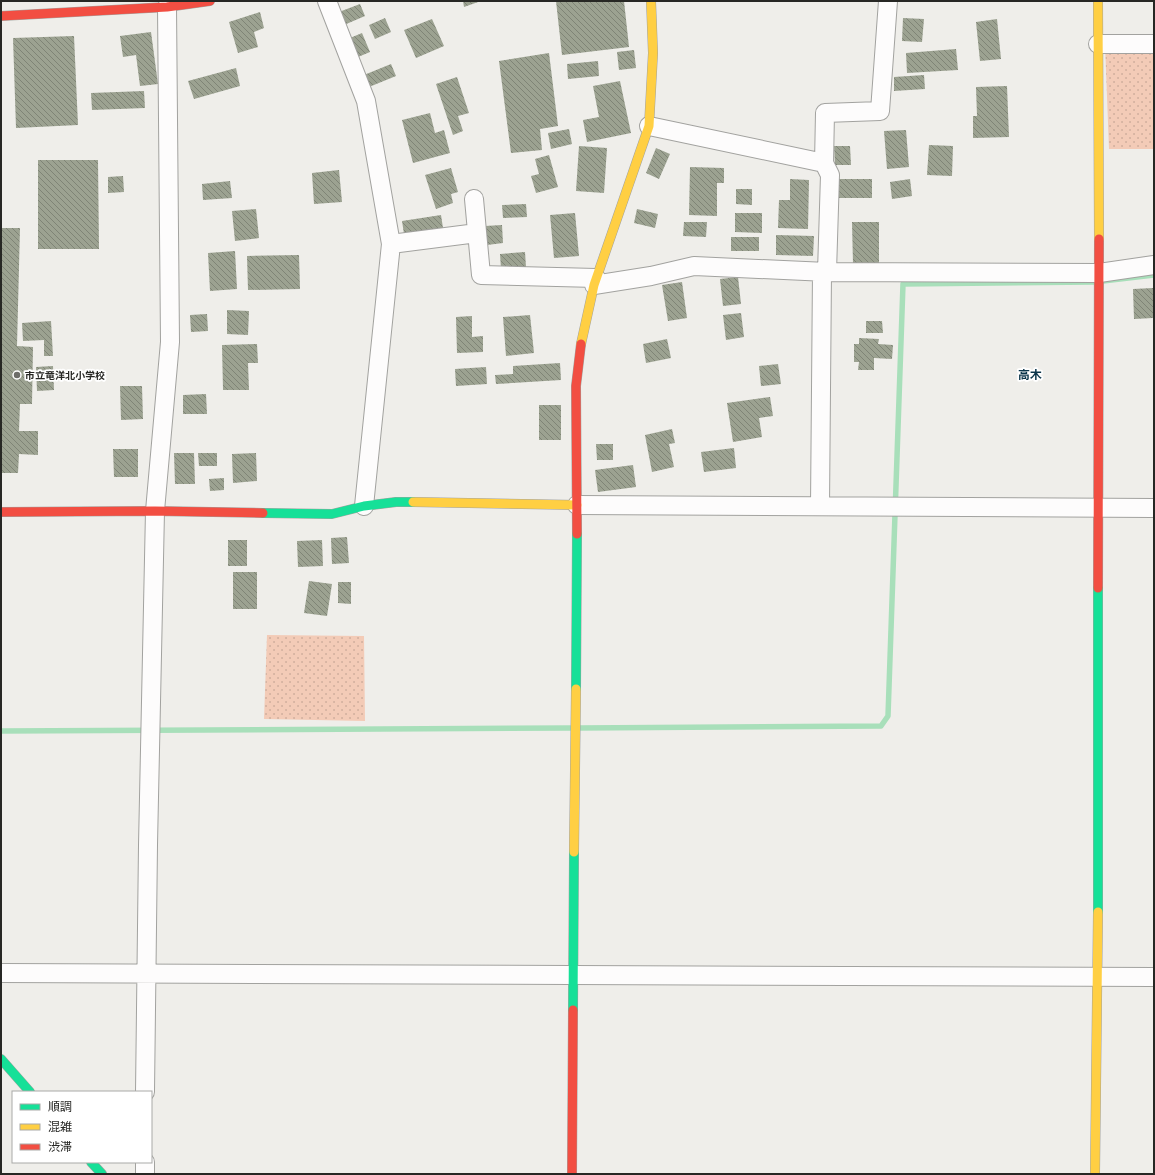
<svg xmlns="http://www.w3.org/2000/svg" width="1155" height="1175" font-family="Barlow,'Noto Sans JP',sans-serif">
<style>
.grass{fill:url(#grass-dots)}
.lines{fill:none;stroke-linecap:round;stroke-linejoin:round}
.stream{stroke:#a8dfba;stroke-width:5.5}
.building{fill:url(#building-back-hatch)}
.street-casing{stroke:#a2a29f;stroke-width:20}
.fast-casing{stroke:#a2a29f;stroke-width:10}
.slow-casing{stroke:#a2a29f;stroke-width:10}
.jam-casing{stroke:#a2a29f;stroke-width:10}
.street{stroke:#fdfcfc;stroke-width:18}
.fast{stroke:#16e098;stroke-width:9}
.slow{stroke:#ffcf43;stroke-width:9}
.jam{stroke:#f24e42;stroke-width:9}
.poi-dot{fill:#6d6d69;stroke:#fff;stroke-width:1.5}
.labels{text-anchor:middle;stroke-width:3.5;stroke-linejoin:round;paint-order:stroke}
.poi-label{font-size:10px;font-weight:bold;fill:#272724;stroke:#fff;text-anchor:start}
.quarter-label{font-size:12px;font-weight:bold;fill:#0b354b;stroke:#fff}
</style>
<defs>
<pattern id="grass-dots" width="8" height="8" patternUnits="userSpaceOnUse"><rect width="8" height="8" fill="#f3cbb7"/><path d="M2 2h.1M6 6h.1" fill="none" stroke="#d0ae9d" stroke-width="1.8" stroke-linecap="round"/></pattern>
<pattern id="building-back-hatch" width="6" height="6" patternUnits="userSpaceOnUse"><rect width="6" height="6" fill="#9ca291"/><path d="M-1 5l2 2M0 0l6 6M5-1l2 2" fill="none" stroke="#7f8476"/></pattern>
</defs>
<rect width="100%" height="100%" fill="#efeeea"/>
<path class="grass" d="M 1105,44 L 1153,44 L 1154,149 L 1109,149 Z
M 267,635 L 364,636 L 365,721 L 264,719 Z"/>
<g class="lines">
<path class="stream" d="M 1103,281 L 1154,275
M 579,728 L 881,726 L 888,716 L 903,284 L 1094,282
M 1,731 L 570,728"/>
</g>
<path class="building" d="M 463,1 L 481,1 L 464,7 Z
M 556,1 L 624,1 L 629,47 L 562,55 Z
M 360,4 L 365,16 L 344,25 L 339,12 Z
M 260,12 L 264,28 L 254,32 L 258,47 L 238,53 L 229,22 Z
M 385,18 L 391,32 L 375,39 L 369,25 Z
M 903,18 L 924,19 L 922,42 L 902,41 Z
M 432,19 L 444,46 L 416,58 L 404,30 Z
M 997,19 L 1001,59 L 980,61 L 976,22 Z
M 151,32 L 158,84 L 140,86 L 136,55 L 123,57 L 120,36 Z
M 362,33 L 370,52 L 358,57 L 350,38 Z
M 74,36 L 78,125 L 16,128 L 13,38 Z
M 956,49 L 958,70 L 907,73 L 906,53 Z
M 634,50 L 636,68 L 619,70 L 617,52 Z
M 549,53 L 558,126 L 540,129 L 542,150 L 511,153 L 499,61 Z
M 598,61 L 599,76 L 568,79 L 567,64 Z
M 391,64 L 396,76 L 369,87 L 364,75 Z
M 236,68 L 240,86 L 194,99 L 188,81 Z
M 924,75 L 925,89 L 894,91 L 894,77 Z
M 457,77 L 469,113 L 458,116 L 463,131 L 453,135 L 436,84 Z
M 620,81 L 631,133 L 587,142 L 583,120 L 599,117 L 593,86 Z
M 1007,86 L 1009,137 L 973,138 L 973,116 L 977,116 L 976,87 Z
M 144,91 L 145,108 L 92,110 L 91,93 Z
M 430,113 L 435,133 L 444,130 L 450,153 L 413,163 L 402,120 Z
M 569,129 L 572,144 L 551,149 L 548,133 Z
M 906,130 L 909,167 L 887,169 L 884,131 Z
M 929,145 L 953,146 L 952,176 L 927,175 Z
M 579,146 L 607,148 L 604,193 L 576,191 Z
M 834,146 L 850,146 L 851,165 L 835,165 Z
M 656,148 L 670,154 L 659,179 L 646,173 Z
M 549,155 L 558,187 L 536,193 L 531,176 L 539,174 L 535,159 Z
M 38,160 L 98,160 L 99,249 L 38,249 Z
M 690,167 L 724,168 L 724,183 L 717,183 L 717,216 L 689,215 Z
M 451,168 L 458,192 L 451,194 L 453,203 L 436,209 L 425,175 Z
M 339,170 L 342,202 L 314,204 L 312,173 Z
M 123,176 L 124,192 L 108,193 L 108,177 Z
M 790,179 L 809,180 L 808,229 L 778,228 L 779,200 L 790,200 Z
M 835,179 L 872,179 L 872,198 L 835,198 Z
M 910,179 L 912,196 L 892,199 L 890,182 Z
M 230,181 L 232,198 L 203,200 L 202,184 Z
M 736,189 L 752,189 L 752,205 L 736,204 Z
M 526,204 L 527,217 L 503,218 L 502,205 Z
M 256,209 L 259,238 L 235,241 L 232,211 Z
M 637,209 L 658,214 L 655,228 L 634,223 Z
M 575,213 L 579,256 L 554,258 L 550,215 Z
M 735,213 L 762,213 L 762,233 L 735,232 Z
M 441,215 L 443,228 L 404,234 L 402,221 Z
M 684,222 L 707,222 L 706,237 L 683,236 Z
M 852,222 L 879,222 L 879,264 L 853,264 Z
M 502,225 L 503,243 L 487,245 L 485,226 Z
M 1,228 L 20,228 L 17,346 L 33,347 L 32,404 L 20,404 L 19,431 L 38,431 L 38,455 L 19,454 L 18,473 L 1,473 Z
M 776,235 L 814,236 L 813,256 L 776,255 Z
M 731,237 L 759,237 L 759,251 L 731,251 Z
M 235,251 L 237,289 L 210,291 L 208,253 Z
M 525,252 L 526,267 L 501,269 L 500,254 Z
M 299,255 L 300,289 L 248,290 L 247,256 Z
M 738,277 L 741,304 L 723,306 L 720,279 Z
M 682,282 L 687,318 L 668,321 L 662,285 Z
M 1153,288 L 1153,318 L 1134,319 L 1133,289 Z
M 227,310 L 249,311 L 248,335 L 227,334 Z
M 741,313 L 744,337 L 726,340 L 723,315 Z
M 207,314 L 208,331 L 191,332 L 190,315 Z
M 530,315 L 534,353 L 506,356 L 503,317 Z
M 472,316 L 472,337 L 483,336 L 483,352 L 457,353 L 456,317 Z
M 51,321 L 53,356 L 44,356 L 44,340 L 23,341 L 22,323 Z
M 866,321 L 882,321 L 883,333 L 866,333 Z
M 859,338 L 879,339 L 878,344 L 893,345 L 892,359 L 874,358 L 874,370 L 858,370 L 859,362 L 854,362 L 854,344 L 859,344 Z
M 667,339 L 671,358 L 646,363 L 643,344 Z
M 257,344 L 258,363 L 248,363 L 249,390 L 223,390 L 222,345 Z
M 560,363 L 561,380 L 496,384 L 495,375 L 513,374 L 513,366 Z
M 778,364 L 781,384 L 761,386 L 759,366 Z
M 53,366 L 54,390 L 37,391 L 36,367 Z
M 486,367 L 487,384 L 456,386 L 455,369 Z
M 120,386 L 142,386 L 143,419 L 121,420 Z
M 206,394 L 207,414 L 183,414 L 183,395 Z
M 770,397 L 773,416 L 759,418 L 762,437 L 733,442 L 727,403 Z
M 539,405 L 561,405 L 561,440 L 539,440 Z
M 672,429 L 675,443 L 669,444 L 674,467 L 652,472 L 645,435 Z
M 596,444 L 613,444 L 613,460 L 597,460 Z
M 734,448 L 736,468 L 704,472 L 701,452 Z
M 113,449 L 138,449 L 138,477 L 114,477 Z
M 174,453 L 194,453 L 195,484 L 175,484 Z
M 198,453 L 217,453 L 217,466 L 199,466 Z
M 256,453 L 257,481 L 233,483 L 232,454 Z
M 633,465 L 636,487 L 598,492 L 595,470 Z
M 224,478 L 224,490 L 210,491 L 209,479 Z
M 347,537 L 349,563 L 332,564 L 331,538 Z
M 228,540 L 247,540 L 247,566 L 228,566 Z
M 322,540 L 323,566 L 298,567 L 297,541 Z
M 233,572 L 257,572 L 257,609 L 233,609 Z
M 309,581 L 332,584 L 327,616 L 304,613 Z
M 338,582 L 351,582 L 351,604 L 338,603 Z"/>
<g class="lines">
<defs>
<path id="street" d="M 327,1 L 366,101 L 391,244 L 364,506
M 1098,44 L 1154,44
M 649,126 L 824,163
M 474,199 L 481,275 L 596,278
M 391,244 L 477,233
M 827,272 L 830,175 L 824,163 L 825,113 L 880,111 L 888,1
M 594,285 L 651,276 L 694,266 L 827,272 L 1099,273 L 1154,265
M 577,505 L 1154,508
M 820,506 L 822,272
M 1,973 L 1154,977
M 145,1092 L 148,845 L 155,511 L 170,342 L 167,7
M 145,1174 L 145,1162"/>
<path id="fast" d="M 263,513 L 332,514 L 364,506 L 396,502 L 413,502
M 1098,588 L 1098,912
M 576,689 L 577,534
M 573,1010 L 574,852
M 1,1059 L 30,1092
M 91,1162 L 102,1174"/>
<path id="slow" d="M 1098,1 L 1099,239
M 581,344 L 594,285 L 649,126 L 653,53 L 651,1
M 413,502 L 577,505
M 574,852 L 576,689
M 1095,1174 L 1098,912"/>
<path id="jam" d="M 1,16 L 167,7 L 210,1
M 1,512 L 155,511 L 263,513
M 577,534 L 576,386 L 581,344
M 1098,588 L 1099,239
M 572,1174 L 573,1010"/>
</defs>
<use href="#street" class="street-casing"/>
<use href="#fast" class="fast-casing"/>
<use href="#slow" class="slow-casing"/>
<use href="#jam" class="jam-casing"/>
<use href="#street" class="street"/>
<use href="#fast" class="fast"/>
<use href="#slow" class="slow"/>
<use href="#jam" class="jam"/>
</g>
<circle class="poi-dot" cx="17" cy="375" r="4"/>
<g class="labels">
<g class="poi-label">
<text x="25" y="379">市立竜洋北小学校</text>
</g>
<g class="quarter-label">
<text x="1030" y="379">高木</text>
</g>
</g>
<rect width="1155" height="1175" fill="none" stroke="#272724" stroke-width="4"/>
<rect x="12" y="1091" width="140" height="72" fill="#ffffff" stroke="#a9a9a7"/>
<rect x="20" y="1104" width="20" height="6" fill="#16e098" stroke="#a9a9a7"/>
<text x="48" y="1111" font-size="12" fill="#272724">順調</text>
<rect x="20" y="1124" width="20" height="6" fill="#ffcf43" stroke="#a9a9a7"/>
<text x="48" y="1131" font-size="12" fill="#272724">混雑</text>
<rect x="20" y="1144" width="20" height="6" fill="#f24e42" stroke="#a9a9a7"/>
<text x="48" y="1151" font-size="12" fill="#272724">渋滞</text>
</svg>
